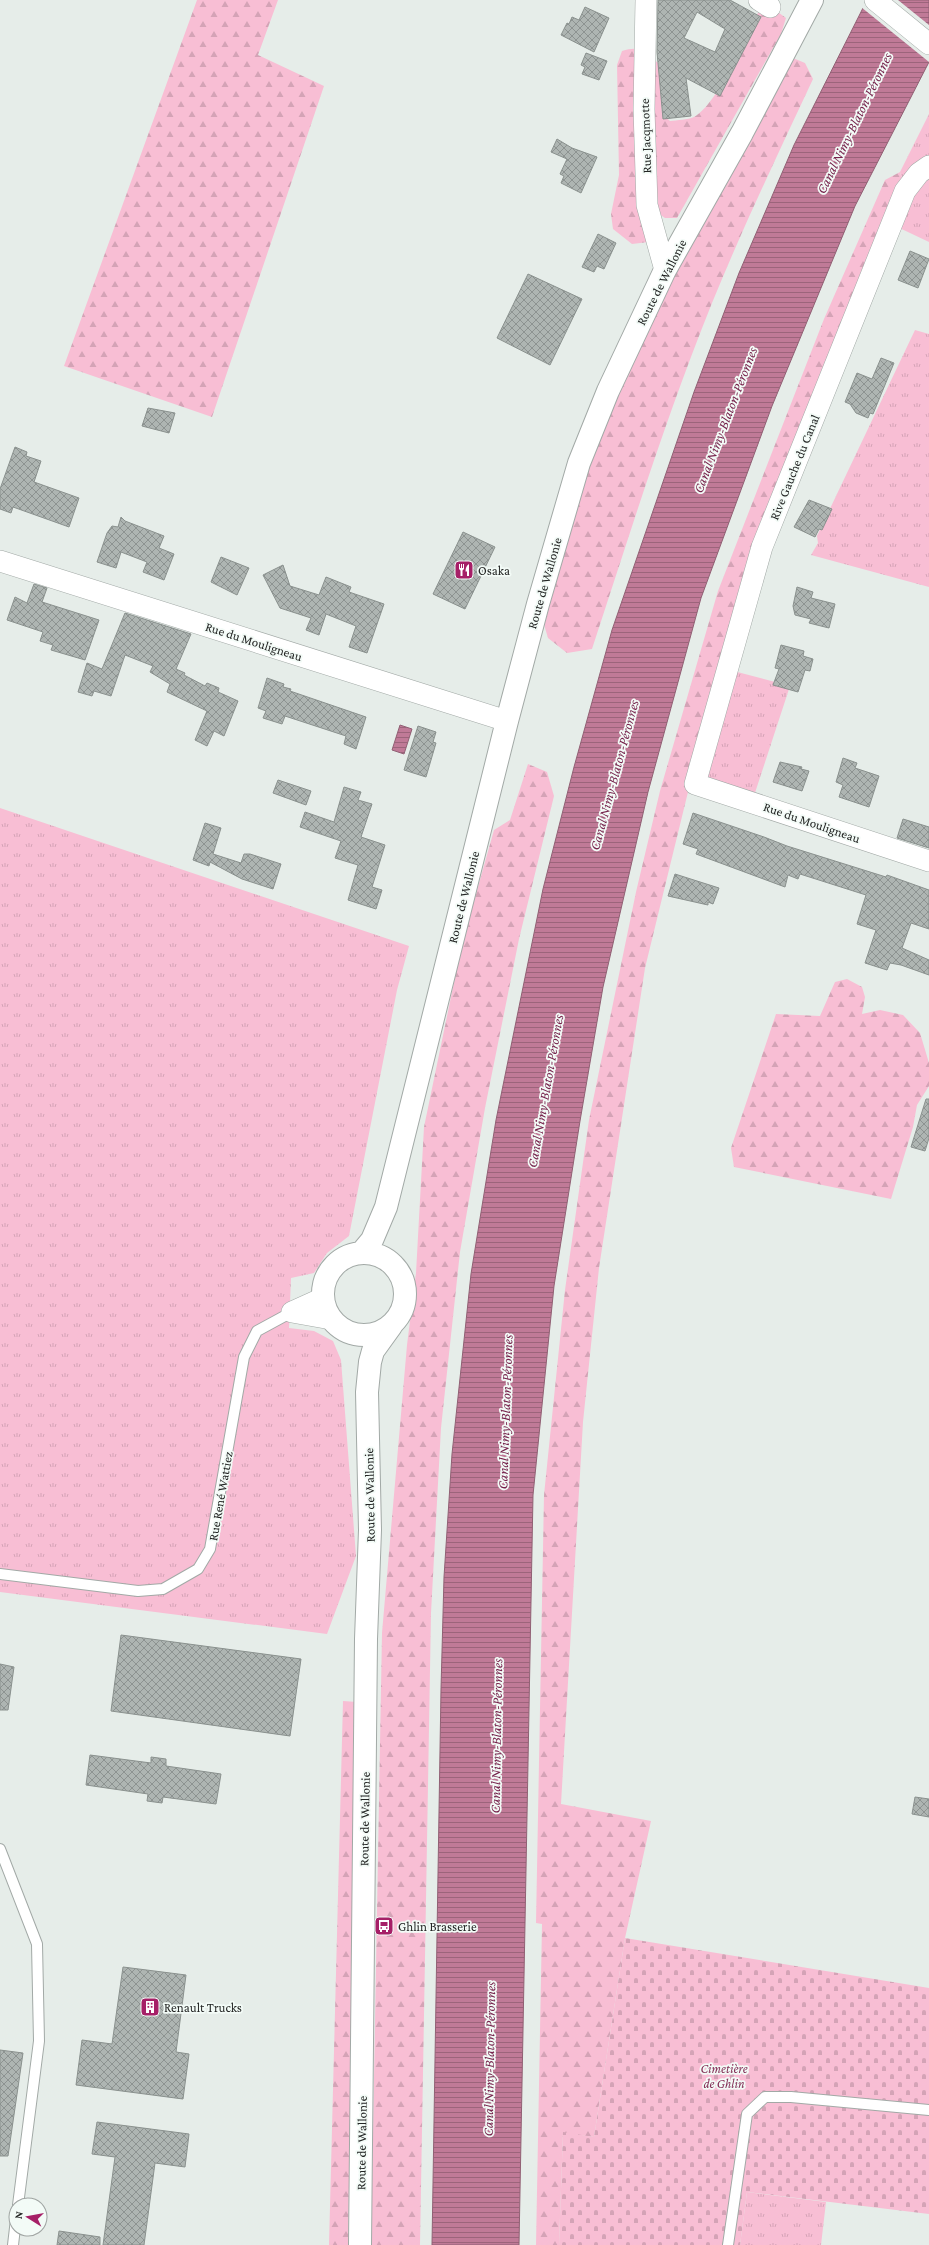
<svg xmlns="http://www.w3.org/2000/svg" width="929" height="2245" font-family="'Crimson Pro',serif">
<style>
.grass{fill:url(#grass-tufts)}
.forest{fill:url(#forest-firs)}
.cemetery{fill:url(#cemetery-stones)}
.water{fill:url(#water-rules);stroke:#916074}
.pier{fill:#e6ede9}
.building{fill:url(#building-cross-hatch);stroke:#8a918e;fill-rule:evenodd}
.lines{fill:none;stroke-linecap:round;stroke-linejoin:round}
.lane-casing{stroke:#a2a9a6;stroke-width:12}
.street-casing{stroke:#a2a9a6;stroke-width:22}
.secondary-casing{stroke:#a2a9a6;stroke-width:24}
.lane{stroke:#fff;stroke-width:10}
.street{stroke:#fff;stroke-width:21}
.secondary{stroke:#fff;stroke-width:22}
.labels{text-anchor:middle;stroke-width:3.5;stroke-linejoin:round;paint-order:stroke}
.street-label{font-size:13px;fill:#232524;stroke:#f3fbf7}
.poi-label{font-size:13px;fill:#232524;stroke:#f3fbf7;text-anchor:start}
.park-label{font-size:13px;font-style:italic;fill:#842f57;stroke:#f3fbf7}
.water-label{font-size:14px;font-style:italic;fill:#76234c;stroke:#f3fbf7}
</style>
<defs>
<pattern id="grass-tufts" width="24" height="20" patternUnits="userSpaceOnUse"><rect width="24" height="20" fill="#f8bed4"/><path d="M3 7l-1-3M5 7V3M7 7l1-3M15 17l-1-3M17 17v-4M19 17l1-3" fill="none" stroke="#d4a3b6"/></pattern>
<pattern id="forest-firs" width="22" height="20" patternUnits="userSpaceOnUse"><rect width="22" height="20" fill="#f8bed4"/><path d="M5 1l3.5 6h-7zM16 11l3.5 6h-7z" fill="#d4a3b6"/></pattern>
<pattern id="cemetery-stones" width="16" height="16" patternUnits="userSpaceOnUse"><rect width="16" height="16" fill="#f8bed4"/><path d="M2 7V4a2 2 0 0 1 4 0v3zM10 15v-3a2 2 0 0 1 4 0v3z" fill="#d4a3b6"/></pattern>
<pattern id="water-rules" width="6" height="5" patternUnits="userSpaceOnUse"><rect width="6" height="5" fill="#c07a97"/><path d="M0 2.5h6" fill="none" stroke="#9c647b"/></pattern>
<pattern id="building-cross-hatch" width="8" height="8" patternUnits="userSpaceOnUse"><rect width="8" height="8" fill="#aeb5b2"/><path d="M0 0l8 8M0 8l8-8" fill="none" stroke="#8d9391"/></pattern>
</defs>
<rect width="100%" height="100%" fill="#e6ede9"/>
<path class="grass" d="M 929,114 L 929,242 L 891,224 L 905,191 L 900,172 Z
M 915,330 L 929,334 L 929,587 L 811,555 L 818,543 L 817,536 Z
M 726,669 L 790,686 L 752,802 L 695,784 Z
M 0,808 L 409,946 L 397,990 L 349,1236 L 327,1253 L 314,1273 L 291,1278 L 289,1328 L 314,1331 L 333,1341 L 341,1360 L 356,1556 L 327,1634 L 0,1592 Z
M 747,2192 L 826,2202 L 821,2245 L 740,2245 Z"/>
<path class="forest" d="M 197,0 L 278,0 L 258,55 L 324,86 L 212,417 L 64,366 Z
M 765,9 L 775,10 L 786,18 L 781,34 L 677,218 L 665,218 L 648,206 L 657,241 L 632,244 L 613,229 L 611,214 L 619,175 L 617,65 L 622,51 C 641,45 646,52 659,64 L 662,114 L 670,121 C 677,120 688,120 694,117 C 718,104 745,38 758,13 Z
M 793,58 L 805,63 L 813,79 C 778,154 743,227 712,303 C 666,417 630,533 592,649 L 567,653 L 548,638 L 538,604 L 608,391 Z
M 900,172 L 905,191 L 762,547 L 695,784 L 688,792 L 645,968 L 599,1268 L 583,1422 L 561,1804 L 651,1821 L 625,1938 L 594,2137 L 563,2133 L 559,2245 L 536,2245 L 542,1924 L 536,1923 L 544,1495 L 565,1290 L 589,1120 L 636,892 L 660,791 L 718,591 L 824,319 L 885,180 Z
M 528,764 L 547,772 L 554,796 L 519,939 L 485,1108 L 460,1252 L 441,1428 L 431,1613 L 420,2245 L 371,2245 L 382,1633 L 407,1345 L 416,1273 L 424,1127 L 462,944 L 494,830 L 510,820 Z
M 847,979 L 862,987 L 865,997 L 862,1014 L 880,1010 L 903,1015 L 920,1033 L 929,1063 L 929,1086 L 917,1105 L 913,1127 L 891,1199 L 734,1167 L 731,1148 L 776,1014 L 820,1016 L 835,982 Z
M 343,1701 L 357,1702 L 348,2245 L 329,2245 Z"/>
<path class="cemetery" d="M 625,1938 L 929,1988 L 929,2214 L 747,2192 L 740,2245 L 559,2245 L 563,2132 L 594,2137 Z"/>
<path class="water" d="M 867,0 L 929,0 L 929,62 L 855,206 L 772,406 L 701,598 L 648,792 L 603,987 L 580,1121 L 554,1286 L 533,1495 L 519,2245 L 432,2245 L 441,1689 L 444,1577 L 452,1454 L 471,1274 L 496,1120 L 543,889 L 574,767 L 612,630 L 694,392 L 739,273 L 794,145 Z
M 400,725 L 412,729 L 404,754 L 392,750 Z"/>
<path class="pier" d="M 865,0 L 898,0 L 929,25 L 929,62 L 861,7 Z"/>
<path class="building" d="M 658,0 L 730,0 L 761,17 L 720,96 L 686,78 L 691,116 L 663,119 L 657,52 ZM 697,12 L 725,29 L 715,52 L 684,38 Z
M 585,7 L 609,18 L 594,52 L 561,35 L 567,23 L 569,24 L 572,17 L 579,20 Z
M 586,53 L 607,61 L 599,80 L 582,74 L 585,67 L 581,65 Z
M 557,139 L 572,148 L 597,157 L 581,193 L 561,183 L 564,176 L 560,174 L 567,159 L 551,152 Z
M 598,234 L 616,243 L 604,269 L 597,266 L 594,272 L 582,267 Z
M 910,251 L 929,259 L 918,288 L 898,280 Z
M 528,274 L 582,299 L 550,365 L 497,338 Z
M 881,358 L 894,363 L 873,414 L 870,413 L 868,418 L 856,413 L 850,404 L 845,402 L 857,373 L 872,379 Z
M 148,408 L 175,413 L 169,433 L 142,426 Z
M 15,447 L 27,452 L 26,456 L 41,461 L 34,482 L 79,498 L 69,527 L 13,507 L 11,513 L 0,509 L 0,489 Z
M 809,500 L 832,509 L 822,530 L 819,529 L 815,537 L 794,527 Z
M 121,517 L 125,521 L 164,536 L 159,548 L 174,554 L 164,580 L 143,572 L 147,562 L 121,552 L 116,568 L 97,562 L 107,533 L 112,526 L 118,527 Z
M 463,532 L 495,547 L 465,609 L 433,594 Z
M 221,557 L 249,568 L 237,595 L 211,582 Z
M 283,565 L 290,586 L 319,595 L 326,577 L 351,587 L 349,592 L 384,604 L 367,653 L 349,647 L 356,626 L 326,614 L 319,635 L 306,630 L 311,618 L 280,608 L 263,575 Z
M 34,584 L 47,588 L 42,602 L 99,620 L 85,660 L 51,650 L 53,645 L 40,641 L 43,632 L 7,620 L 15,597 L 27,603 Z
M 797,587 L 813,592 L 811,598 L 835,604 L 829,628 L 809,623 L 811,619 L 795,615 L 793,606 Z
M 125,613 L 191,634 L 176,669 L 185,673 L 184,675 L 205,686 L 207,683 L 219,688 L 218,692 L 238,701 L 224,736 L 214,731 L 207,746 L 195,740 L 207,711 L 167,692 L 170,684 L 150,672 L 153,666 L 125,655 L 111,696 L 94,691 L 92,696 L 78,692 L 87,663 L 102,669 Z
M 781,645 L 804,651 L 803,656 L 813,659 L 810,671 L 805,670 L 798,692 L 773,685 L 779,669 L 775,668 Z
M 267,678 L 284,684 L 283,687 L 291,689 L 290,691 L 366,717 L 356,749 L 344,744 L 346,736 L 285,716 L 282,724 L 263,718 L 266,711 L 258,708 Z
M 418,726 L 436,732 L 433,742 L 436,743 L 426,777 L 404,770 Z
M 843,758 L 857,763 L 855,768 L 879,776 L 869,807 L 839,797 L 843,785 L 836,782 Z
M 780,762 L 802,767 L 801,769 L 809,771 L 802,791 L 773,782 Z
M 278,780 L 311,791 L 306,805 L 273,793 Z
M 344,787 L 361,792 L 358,800 L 372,804 L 361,837 L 385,845 L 372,887 L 382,890 L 376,909 L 348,900 L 358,865 L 335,858 L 341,841 L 300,827 L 305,812 L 334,822 Z
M 693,813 L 764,837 L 787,846 L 886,877 L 887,875 L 929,890 L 929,929 L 911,923 L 902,948 L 929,960 L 929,975 L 901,965 L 890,963 L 887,970 L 865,963 L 876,930 L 857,924 L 866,895 L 800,874 L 798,879 L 788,875 L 785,887 L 696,854 L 698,849 L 683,844 Z
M 903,819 L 929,827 L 929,848 L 897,838 Z
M 205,823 L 221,828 L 213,854 L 241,863 L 244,854 L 250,854 L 281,864 L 273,889 L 242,879 L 210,862 L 209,866 L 193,860 Z
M 675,874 L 719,888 L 713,904 L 708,902 L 708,905 L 668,896 Z
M 926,1099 L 929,1099 L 929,1138 L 925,1151 L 911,1147 Z
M 121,1635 L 301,1659 L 290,1736 L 111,1711 Z
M 0,1664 L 14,1667 L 8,1710 L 0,1710 Z
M 90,1755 L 151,1763 L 151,1757 L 166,1759 L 166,1766 L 221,1774 L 216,1804 L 163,1797 L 162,1803 L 147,1801 L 148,1794 L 86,1785 Z
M 915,1797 L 929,1799 L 929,1817 L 912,1814 Z
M 123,1967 L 186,1975 L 176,2052 L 189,2054 L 183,2099 L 76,2085 L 82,2040 L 112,2044 Z
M 0,2050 L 23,2053 L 8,2156 L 0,2156 Z
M 97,2122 L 189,2134 L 185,2167 L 155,2163 L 144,2245 L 103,2245 L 115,2157 L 92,2154 Z
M 59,2231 L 100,2237 L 100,2245 L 57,2245 Z"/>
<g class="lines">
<defs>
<path id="lane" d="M 0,1574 L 138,1591 L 163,1589 L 198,1569 L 210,1549 L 244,1357 L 257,1331 L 292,1312
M 0,1849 L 37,1944 L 39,2041 L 18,2205
M 13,2245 L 16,2219
M 728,2245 L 747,2114 L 765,2097 L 791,2097 L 929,2110"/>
<path id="street" d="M 646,0 L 644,109 L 647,205 L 665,270
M 759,0 L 770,7
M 875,0 L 929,44
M 929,166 L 919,173 L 905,191 L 762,547 L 695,784 L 929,861
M 0,561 L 507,721
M 292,1312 L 331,1319
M 292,1312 L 323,1298"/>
<path id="secondary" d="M 362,1252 L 372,1240 L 386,1207 L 507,721 L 538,604 L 579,463 L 608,391 L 665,270 L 742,133 L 812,0
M323 1294a41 41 0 1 1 82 0a41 41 0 1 1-82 0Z
M 360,2245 L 366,1639 L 370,1530 L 367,1392 L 370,1362 L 373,1351 L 391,1326"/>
</defs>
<use href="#lane" class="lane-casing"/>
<use href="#street" class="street-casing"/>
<use href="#secondary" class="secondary-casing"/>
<use href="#lane" class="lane"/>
<use href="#street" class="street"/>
<use href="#secondary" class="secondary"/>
</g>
<defs>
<symbol id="restaurant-square" viewBox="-11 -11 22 22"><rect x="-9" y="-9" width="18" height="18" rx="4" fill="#a61f67" stroke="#f3fbf7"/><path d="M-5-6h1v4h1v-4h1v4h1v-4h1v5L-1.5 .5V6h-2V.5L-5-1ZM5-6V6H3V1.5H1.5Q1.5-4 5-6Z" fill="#fff"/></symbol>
<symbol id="bus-square" viewBox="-11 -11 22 22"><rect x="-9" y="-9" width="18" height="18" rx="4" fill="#a61f67" stroke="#f3fbf7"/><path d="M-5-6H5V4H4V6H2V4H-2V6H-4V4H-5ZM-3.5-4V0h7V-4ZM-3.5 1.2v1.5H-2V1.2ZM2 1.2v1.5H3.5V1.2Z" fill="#fff"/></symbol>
<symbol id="building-square" viewBox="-11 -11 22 22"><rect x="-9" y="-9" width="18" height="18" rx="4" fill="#a61f67" stroke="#f3fbf7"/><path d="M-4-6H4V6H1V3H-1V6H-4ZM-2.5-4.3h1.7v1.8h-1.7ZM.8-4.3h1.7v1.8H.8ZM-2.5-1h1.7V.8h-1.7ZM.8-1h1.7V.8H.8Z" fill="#fff"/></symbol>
</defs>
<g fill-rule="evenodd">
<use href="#restaurant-square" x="453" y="559" width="22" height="22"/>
<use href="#bus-square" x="373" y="1915" width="22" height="22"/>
<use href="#building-square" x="139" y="1996" width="22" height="22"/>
</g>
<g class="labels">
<g class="street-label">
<text transform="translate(645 136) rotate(-92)" y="5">Rue Jacqmotte</text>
<text transform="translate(661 282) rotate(-63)" y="5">Route de Wallonie</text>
<text transform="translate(794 467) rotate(-68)" y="5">Rive Gauche du Canal</text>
<text transform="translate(544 583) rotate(-74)" y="5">Route de Wallonie</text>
<text transform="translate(254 641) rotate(18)" y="5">Rue du Mouligneau</text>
<text transform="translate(812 822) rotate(19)" y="5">Rue du Mouligneau</text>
<text transform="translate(463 897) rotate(-76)" y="5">Route de Wallonie</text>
<text transform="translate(369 1495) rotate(-91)" y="5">Route de Wallonie</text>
<text transform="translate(220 1496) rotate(-80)" y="5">Rue René Wattiez</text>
<text transform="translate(364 1819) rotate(-89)" y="5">Route de Wallonie</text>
<text transform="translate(361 2143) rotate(-89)" y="5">Route de Wallonie</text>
</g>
<g class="poi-label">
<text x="478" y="575">Osaka</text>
<text x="398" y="1931">Ghlin Brasserie</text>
<text x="164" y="2012">Renault Trucks</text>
</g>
<g class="park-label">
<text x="724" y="2073">Cimetière<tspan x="724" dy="15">de Ghlin</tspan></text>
</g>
<g class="water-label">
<text transform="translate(854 123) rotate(-64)" y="5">Canal Nimy-Blaton-Péronnes</text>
<text transform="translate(725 420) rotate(-69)" y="5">Canal Nimy-Blaton-Péronnes</text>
<text transform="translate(614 775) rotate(-75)" y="5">Canal Nimy-Blaton-Péronnes</text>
<text transform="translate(545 1091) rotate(-80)" y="5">Canal Nimy-Blaton-Péronnes</text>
<text transform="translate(505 1412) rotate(-88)" y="5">Canal Nimy-Blaton-Péronnes</text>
<text transform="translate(496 1736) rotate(-89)" y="5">Canal Nimy-Blaton-Péronnes</text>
<text transform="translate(489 2059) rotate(-89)" y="5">Canal Nimy-Blaton-Péronnes</text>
</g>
</g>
<g transform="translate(28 2217) rotate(281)"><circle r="19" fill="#f3fbf7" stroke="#a0a5a3"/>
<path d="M0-3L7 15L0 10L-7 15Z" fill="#a61f67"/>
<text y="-6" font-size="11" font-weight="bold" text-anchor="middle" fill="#232524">N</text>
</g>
</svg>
